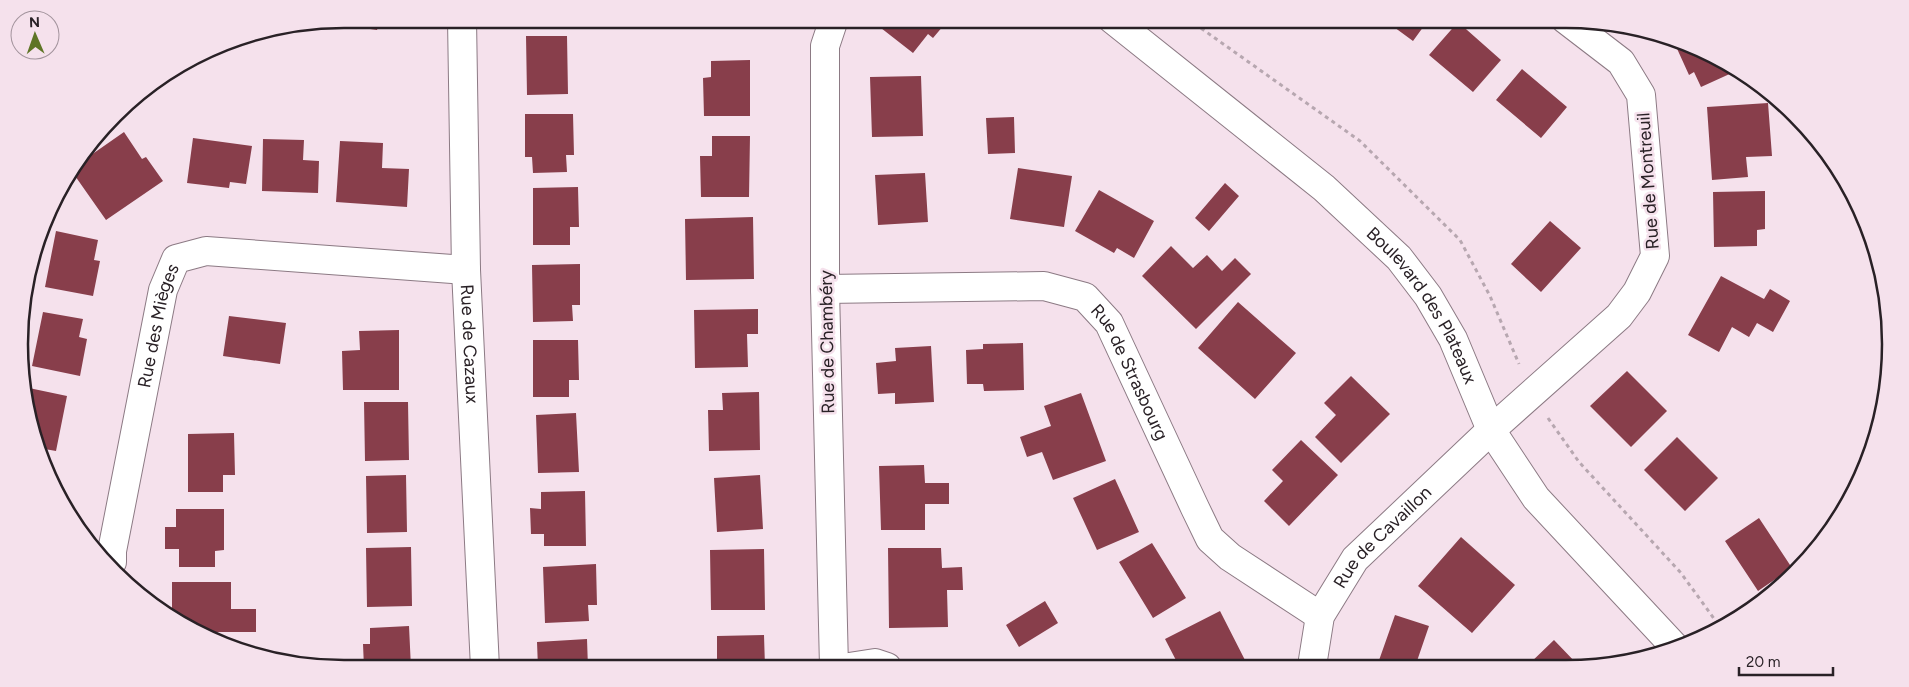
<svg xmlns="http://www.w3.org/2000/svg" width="1909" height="687" font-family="Figtree,sans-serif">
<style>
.building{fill:#883e4b}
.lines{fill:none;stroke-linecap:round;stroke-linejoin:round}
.street-casing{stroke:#8c7a84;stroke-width:30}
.path{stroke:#b7a7b0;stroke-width:3;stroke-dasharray:4 4;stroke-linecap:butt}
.street{stroke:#fff;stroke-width:28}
.labels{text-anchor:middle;stroke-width:5;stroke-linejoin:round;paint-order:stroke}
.street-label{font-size:18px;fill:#292126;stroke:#f5e1ec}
.rim{fill:none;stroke:#292126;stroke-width:2.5}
</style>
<rect width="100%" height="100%" fill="#f5e1ec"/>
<path class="building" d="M 344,19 L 400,19 L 399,27 L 379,24 L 377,30 L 336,24 L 337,20 Z
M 727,19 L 750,19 L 746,28 Z
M 888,19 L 949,19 L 933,38 L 928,34 L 913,53 L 881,28 Z
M 1383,19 L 1429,19 L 1413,41 Z
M 1458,22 L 1501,60 L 1473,92 L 1429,55 Z
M 526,36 L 567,36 L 568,94 L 527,95 Z
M 1674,42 L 1734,72 L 1701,87 L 1694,72 L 1689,75 Z
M 750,60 L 750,116 L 704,116 L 703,78 L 711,77 L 711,61 Z
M 1522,69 L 1567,107 L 1541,138 L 1496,100 Z
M 921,76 L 923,136 L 872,137 L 870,77 Z
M 1768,103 L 1772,156 L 1746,157 L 1748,177 L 1712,180 L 1707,107 Z
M 525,114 L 573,114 L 574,155 L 566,155 L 567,172 L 533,173 L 532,157 L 525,157 Z
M 1014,117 L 1015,153 L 988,154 L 986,118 Z
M 124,132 L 142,159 L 146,157 L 163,181 L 106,220 L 73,173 L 81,162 Z
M 712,136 L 750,136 L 749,197 L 701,197 L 700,156 L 712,156 Z
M 193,138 L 252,146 L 246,184 L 230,182 L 229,188 L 187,183 Z
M 263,139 L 304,140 L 303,160 L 319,161 L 318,193 L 262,191 Z
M 340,141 L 383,143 L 382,168 L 409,169 L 407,207 L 336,202 Z
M 1018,168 L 1072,176 L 1064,227 L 1010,219 Z
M 925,173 L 928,222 L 878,225 L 875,175 Z
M 1225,183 L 1239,196 L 1209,231 L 1195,218 Z
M 578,187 L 579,227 L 570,227 L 570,245 L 533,245 L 533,188 Z
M 1099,190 L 1154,221 L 1134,258 L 1117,248 L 1114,253 L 1075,231 Z
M 1765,191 L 1765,229 L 1757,230 L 1757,246 L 1714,247 L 1713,192 Z
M 753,217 L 754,279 L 686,280 L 685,219 Z
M 1550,221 L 1581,248 L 1541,292 L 1511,264 Z
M 56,231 L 98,240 L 94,260 L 100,261 L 93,296 L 45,287 Z
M 1171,246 L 1193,268 L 1207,255 L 1222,271 L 1235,258 L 1251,274 L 1196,329 L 1142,276 Z
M 580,264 L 580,305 L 572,305 L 573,321 L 533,322 L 532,265 Z
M 1721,276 L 1764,299 L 1770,289 L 1790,301 L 1773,332 L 1757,323 L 1749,337 L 1732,327 L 1719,352 L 1688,335 Z
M 1885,293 L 1887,301 L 1886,319 L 1885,319 Z
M 1238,302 L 1296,353 L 1255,399 L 1198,348 Z
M 758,309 L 758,334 L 747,334 L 748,367 L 695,368 L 694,310 Z
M 43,312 L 83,319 L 79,337 L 87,339 L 80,376 L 32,366 Z
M 229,316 L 286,323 L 280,364 L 223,356 Z
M 399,330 L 399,390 L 343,390 L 342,351 L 360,350 L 359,331 Z
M 533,340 L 578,340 L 579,380 L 569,380 L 569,397 L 533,397 Z
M 1023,343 L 1024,390 L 984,391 L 983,384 L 967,384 L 966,350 L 983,349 L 983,344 Z
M 931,346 L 934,402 L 895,404 L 895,393 L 878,394 L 876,363 L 896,361 L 895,348 Z
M 1627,371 L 1667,411 L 1631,447 L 1590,406 Z
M 1351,376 L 1390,414 L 1341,463 L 1315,437 L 1336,415 L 1324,403 Z
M 29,388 L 67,396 L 56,451 L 39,448 L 30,427 L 28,394 Z
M 759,392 L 760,450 L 709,451 L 708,410 L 723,410 L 722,393 Z
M 1081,393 L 1106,461 L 1053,480 L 1042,452 L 1027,457 L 1020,437 L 1051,426 L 1044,406 Z
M 364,402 L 408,402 L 409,460 L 365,461 Z
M 576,413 L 579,472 L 538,473 L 536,415 Z
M 234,433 L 235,475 L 223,475 L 223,492 L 188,492 L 188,434 Z
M 1677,437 L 1718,478 L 1685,511 L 1644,470 Z
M 1301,440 L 1338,475 L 1289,526 L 1264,501 L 1283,481 L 1272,470 Z
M 924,465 L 925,483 L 949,483 L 949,504 L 925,504 L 925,530 L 881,530 L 879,466 Z
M 406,475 L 407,532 L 367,533 L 366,476 Z
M 760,475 L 763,529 L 717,532 L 714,478 Z
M 1115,479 L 1139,532 L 1097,550 L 1073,498 Z
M 585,491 L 586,546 L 544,546 L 544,534 L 531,534 L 530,508 L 541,509 L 541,492 Z
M 176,509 L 224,509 L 224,550 L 215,551 L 215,567 L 179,567 L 179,549 L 165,549 L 165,527 L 176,527 Z
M 1759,518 L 1792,568 L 1758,591 L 1725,541 Z
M 1461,537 L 1515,585 L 1472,633 L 1418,586 Z
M 1152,543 L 1186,598 L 1153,618 L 1119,562 Z
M 411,547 L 412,606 L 367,607 L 366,548 Z
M 888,548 L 941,548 L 942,568 L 962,567 L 963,590 L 947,590 L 948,627 L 889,628 Z
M 764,549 L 765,610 L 711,610 L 710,550 Z
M 596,564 L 597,605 L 588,605 L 589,621 L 545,623 L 543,567 Z
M 172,582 L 231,582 L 231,609 L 256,609 L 256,632 L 209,632 L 209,634 L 172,618 Z
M 1045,601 L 1058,623 L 1019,647 L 1006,625 Z
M 1220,611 L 1248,666 L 1179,666 L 1165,639 Z
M 1395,615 L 1429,626 L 1417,661 L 1430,666 L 1377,666 Z
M 409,626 L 411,668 L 364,668 L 363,644 L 370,644 L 370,628 Z
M 764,635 L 765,667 L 717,667 L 717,636 Z
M 587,639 L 588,668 L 538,668 L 537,642 Z
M 1554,640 L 1578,665 L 1527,666 Z"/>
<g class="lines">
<defs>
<g id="street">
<path id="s1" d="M 462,19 L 466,270 L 485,668"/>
<path id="s2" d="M 1112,19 L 1324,188 L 1399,258 L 1428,296 L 1453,339 L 1491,430 L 1536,498 L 1674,646"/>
<path id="s3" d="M 825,289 L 1044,286 L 1085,297 L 1109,323 L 1195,508 L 1210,539 L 1230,557 L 1320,616"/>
<path id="s4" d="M 112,562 L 112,551 L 163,290 L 176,259 L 206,251 L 466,270"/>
<path id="s5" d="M 1312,666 L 1320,616 L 1355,559 L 1491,430 L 1619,316 L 1637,292 L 1655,256 L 1641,95 L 1621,62 L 1565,19"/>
<path d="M 834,667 L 825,289 L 825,46 L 834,19"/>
<path d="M 849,667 L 875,663 L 887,667"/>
</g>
</defs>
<use href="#street" class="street-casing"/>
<path class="path" d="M 1188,19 L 1360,141 L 1460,240 L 1490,296 L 1519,364
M 1548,418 L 1579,462 L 1681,573 L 1720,627"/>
<use href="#street" class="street"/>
</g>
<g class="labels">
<g class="street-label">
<text transform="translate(1648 181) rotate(-94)" y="6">Rue de Montreuil</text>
<text dy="6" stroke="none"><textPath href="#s2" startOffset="426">Boulevard des Plateaux</textPath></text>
<text dy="6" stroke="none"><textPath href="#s4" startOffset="241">Rue des Mièges</textPath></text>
<text transform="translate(827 342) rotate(-91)" y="6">Rue de Chambéry</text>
<text dy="6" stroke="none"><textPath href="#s1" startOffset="325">Rue de Cazaux</textPath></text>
<text dy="6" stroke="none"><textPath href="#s3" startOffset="350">Rue de Strasbourg</textPath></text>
<text dy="6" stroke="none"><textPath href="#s5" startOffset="152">Rue de Cavaillon</textPath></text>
</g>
</g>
<path d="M0 0H1909V687H0ZM344 28H1566A316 316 0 0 1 1882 344V344A316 316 0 0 1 1566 660H344A316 316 0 0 1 28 344V344A316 316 0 0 1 344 28Z" fill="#f5e1ec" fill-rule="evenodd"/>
<path class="rim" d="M344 28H1566A316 316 0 0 1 1882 344V344A316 316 0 0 1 1566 660H344A316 316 0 0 1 28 344V344A316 316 0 0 1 344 28Z"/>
<g transform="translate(35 35) rotate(358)"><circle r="24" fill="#f5e1ec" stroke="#a3949d"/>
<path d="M0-4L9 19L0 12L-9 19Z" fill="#5e7526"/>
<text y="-8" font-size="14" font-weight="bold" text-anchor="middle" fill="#292126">N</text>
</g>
<path d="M1739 667v8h94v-8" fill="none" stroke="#292126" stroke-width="2.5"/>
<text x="1746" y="667" font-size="15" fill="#292126" stroke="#f5e1ec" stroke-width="4" paint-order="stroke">20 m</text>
</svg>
